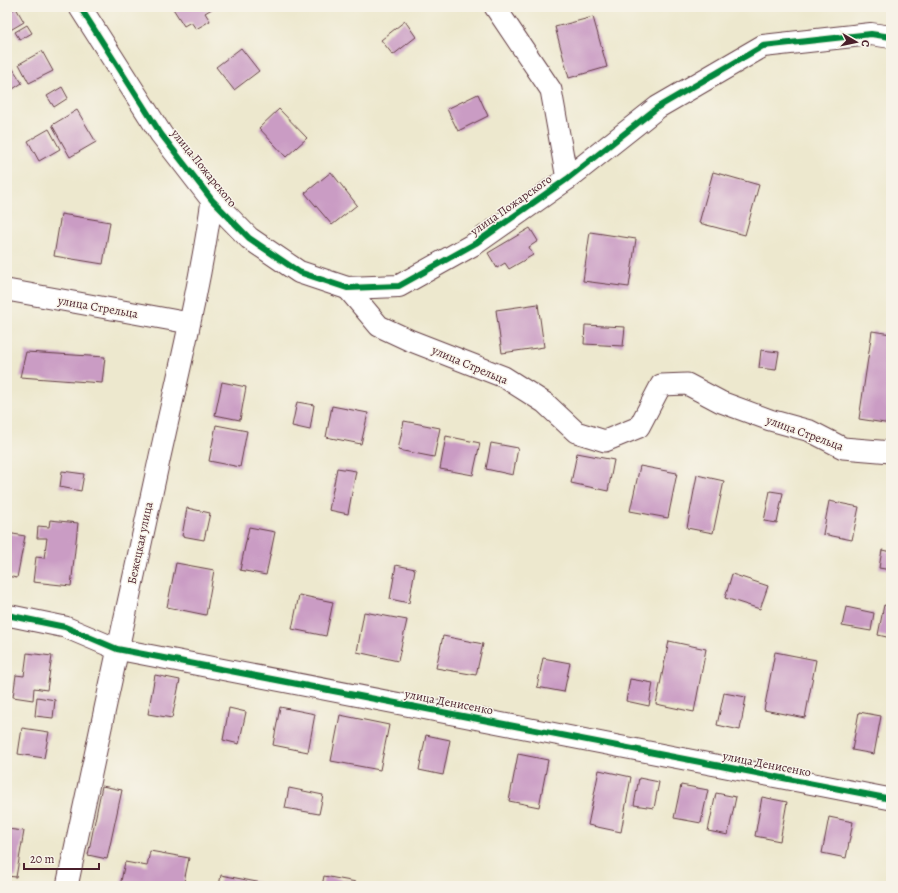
<svg xmlns="http://www.w3.org/2000/svg" width="898" height="893" font-family="Alegreya,serif">
<style>
.building{fill:#ca9cc4}
.lines{fill:none;stroke-linecap:round;stroke-linejoin:round}
.minor-casing{stroke:#623d43;stroke-width:23}
.tertiary-casing{stroke:#623d43;stroke-width:24}
.minor{stroke:#fff;stroke-width:21}
.tertiary{stroke:#fff;stroke-width:22}
.cycleway-casing{stroke:#f7f3e8;stroke-width:8}
.cycleway{stroke:#00873e;stroke-width:6}
.labels{text-anchor:middle;stroke-width:3;stroke-linejoin:round;paint-order:stroke}
.street-label{font-size:12px;fill:#4a1f2b;stroke:#f7f3e8}
</style>
<rect width="100%" height="100%" fill="#f7f3e8"/>
<filter id="ink" filterUnits="userSpaceOnUse"><feTurbulence type="fractalNoise" baseFrequency=".025" numOctaves="2"/><feDisplacementMap in="SourceGraphic" scale="8" xChannelSelector="R" yChannelSelector="G"/><feConvolveMatrix kernelMatrix="1 2 1 2 8 2 1 2 1" color-interpolation-filters="sRGB"/></filter>
<filter id="wash" filterUnits="userSpaceOnUse"><feTurbulence type="fractalNoise" baseFrequency=".012" numOctaves="4" result="noise"/><feDisplacementMap in="SourceGraphic" scale="16" xChannelSelector="R" yChannelSelector="G"/><feGaussianBlur stdDeviation="0.9" result="paint"/><feColorMatrix in="noise" values="0 0 0 0 0 0 0 0 0 0 0 0 0 0 0 0 0 1.4 0 .05"/><feComposite in="paint" operator="in"/></filter>
<g filter="url(#wash)">
<rect width="100%" height="100%" fill="#ede8ce"/>
<g id="blocks">
<path class="building" d="M 172,7 L 215,7 L 205,13 L 210,21 L 196,29 L 191,22 L 184,26 Z
M 16,8 L 24,22 L 7,32 L 7,13 Z
M 593,17 L 607,67 L 569,78 L 555,27 Z
M 405,21 L 416,37 L 393,55 L 381,40 Z
M 27,25 L 32,33 L 20,40 L 15,32 Z
M 241,48 L 259,71 L 234,90 L 216,67 Z
M 42,51 L 53,71 L 29,83 L 19,64 Z
M 8,61 L 22,83 L 7,93 L 7,62 Z
M 62,87 L 68,98 L 54,107 L 47,96 Z
M 478,94 L 488,116 L 458,131 L 447,109 Z
M 279,109 L 307,138 L 286,157 L 259,128 Z
M 77,110 L 96,142 L 70,157 L 52,125 Z
M 49,129 L 60,149 L 39,161 L 28,141 Z
M 331,172 L 357,205 L 332,225 L 305,193 Z
M 713,172 L 759,185 L 745,235 L 699,223 Z
M 61,214 L 110,222 L 103,264 L 54,256 Z
M 530,228 L 538,241 L 529,247 L 533,255 L 509,269 L 505,263 L 497,268 L 488,253 Z
M 590,232 L 636,239 L 629,287 L 583,281 Z
M 538,304 L 544,347 L 502,353 L 496,310 Z
M 585,325 L 625,327 L 623,346 L 584,344 Z
M 872,331 L 891,334 L 891,424 L 859,419 Z
M 761,350 L 779,352 L 776,370 L 759,368 Z
M 26,352 L 105,357 L 102,383 L 20,377 Z
M 222,382 L 246,387 L 240,420 L 215,415 Z
M 297,402 L 314,405 L 310,430 L 292,426 Z
M 332,406 L 368,413 L 361,444 L 326,437 Z
M 404,421 L 440,428 L 434,457 L 398,450 Z
M 216,425 L 247,431 L 240,467 L 209,461 Z
M 446,436 L 480,443 L 473,475 L 440,469 Z
M 491,443 L 518,448 L 513,475 L 486,469 Z
M 577,453 L 614,460 L 608,491 L 571,483 Z
M 640,466 L 677,473 L 668,518 L 630,511 Z
M 337,468 L 356,471 L 348,514 L 329,510 Z
M 62,471 L 84,474 L 81,491 L 60,487 Z
M 697,475 L 724,481 L 713,533 L 687,528 Z
M 770,491 L 783,493 L 777,523 L 764,521 Z
M 829,501 L 859,507 L 852,540 L 823,534 Z
M 187,508 L 210,513 L 204,540 L 182,536 Z
M 50,520 L 78,523 L 71,586 L 33,582 L 36,557 L 44,558 L 47,538 L 37,538 L 38,526 L 49,527 Z
M 249,527 L 275,532 L 266,575 L 240,570 Z
M 7,533 L 25,536 L 17,578 L 7,576 Z
M 882,550 L 891,552 L 891,570 L 879,568 Z
M 176,563 L 214,570 L 206,615 L 167,607 Z
M 396,565 L 415,569 L 409,603 L 390,599 Z
M 732,574 L 768,586 L 760,609 L 725,598 Z
M 299,595 L 333,602 L 326,636 L 292,629 Z
M 884,605 L 891,607 L 891,638 L 878,635 Z
M 846,607 L 874,613 L 871,631 L 842,626 Z
M 364,612 L 407,620 L 398,661 L 357,652 Z
M 443,636 L 483,644 L 476,675 L 436,668 Z
M 669,641 L 706,649 L 694,712 L 656,704 Z
M 775,652 L 816,660 L 805,718 L 764,710 Z
M 27,653 L 52,656 L 47,690 L 34,688 L 33,700 L 13,697 L 16,675 L 24,676 Z
M 543,658 L 570,663 L 564,692 L 537,687 Z
M 155,675 L 180,680 L 172,718 L 148,714 Z
M 630,679 L 653,683 L 649,706 L 626,701 Z
M 724,693 L 746,697 L 740,730 L 717,725 Z
M 37,697 L 55,700 L 53,718 L 35,716 Z
M 280,707 L 315,714 L 308,752 L 273,745 Z
M 229,708 L 246,712 L 239,744 L 223,740 Z
M 859,712 L 881,716 L 874,754 L 852,750 Z
M 340,715 L 389,725 L 380,770 L 331,761 Z
M 22,728 L 49,732 L 44,758 L 18,754 Z
M 426,735 L 450,740 L 443,775 L 419,770 Z
M 518,754 L 548,760 L 539,807 L 509,801 Z
M 599,770 L 631,777 L 621,832 L 588,825 Z
M 639,778 L 659,782 L 654,808 L 634,805 Z
M 681,785 L 708,790 L 701,823 L 674,818 Z
M 102,786 L 122,790 L 107,859 L 88,855 Z
M 289,788 L 323,795 L 319,814 L 285,808 Z
M 716,793 L 736,797 L 728,835 L 708,831 Z
M 762,797 L 787,802 L 780,841 L 755,836 Z
M 829,817 L 853,822 L 846,858 L 822,853 Z
M 7,829 L 24,831 L 16,877 L 7,876 Z
M 150,851 L 189,858 L 183,886 L 120,886 L 125,862 L 147,866 Z
M 221,875 L 272,885 L 271,886 L 219,886 Z
M 324,876 L 356,882 L 355,886 L 322,886 Z"/>
</g>
</g>
<g filter="url(#ink)">
<use href="#blocks" fill-opacity="0" stroke="#623d43" stroke-width="1"/>
<g class="lines">
<defs>
<path id="minor" d="M 495,7 L 551,90 L 567,179
M 347,288 L 379,326 L 409,340 L 504,377 L 545,403 L 576,432 L 605,441 L 639,427 L 661,385 L 687,384 L 721,402 L 770,420 L 810,431 L 843,448 L 891,452
M 7,290 L 189,323
M 7,615 L 65,627 L 117,649 L 891,799
M 67,886 C 96,750 125,615 155,479 C 175,386 199,294 212,200"/>
<path id="tertiary" d="M 80,7 L 161,134 L 212,200 L 249,238 L 299,272 L 347,288 L 399,286 L 476,243 L 567,179 L 658,107 L 763,46 L 871,34 L 891,37"/>
</defs>
<use href="#minor" class="minor-casing"/>
<use href="#tertiary" class="tertiary-casing"/>
<use href="#minor" class="minor"/>
<use href="#tertiary" class="tertiary"/>
<defs>
<path id="cycleway" d="M 80,7 L 161,134 L 212,200 L 249,238 L 299,272 L 347,288 L 399,286 L 476,243 L 567,179 L 658,107 L 763,46 L 871,34 L 891,37
M 7,615 L 65,627 L 117,649 L 891,799"/>
</defs>
<use href="#cycleway" class="cycleway-casing"/>
<use href="#cycleway" class="cycleway"/>
</g>
</g>
<g class="labels">
<g class="street-label">
<text transform="translate(204 168) rotate(51)" y="4">улица Пожарского</text>
<text transform="translate(511 205) rotate(-35)" y="4">улица Пожарского</text>
<text transform="translate(98 307) rotate(10)" y="4">улица Стрельца</text>
<text transform="translate(470 365) rotate(23)" y="4">улица Стрельца</text>
<text transform="translate(805 433) rotate(20)" y="4">улица Стрельца</text>
<text transform="translate(140 543) rotate(-78)" y="4">Бежецкая улица</text>
<text transform="translate(449 702) rotate(11)" y="4">улица Денисенко</text>
<text transform="translate(767 764) rotate(11)" y="4">улица Денисенко</text>
</g>
</g>
<rect width="898" height="893" fill="none" stroke="#f7f3e8" stroke-width="24"/>
<g transform="translate(856 42) rotate(99)" stroke="#f7f3e8" stroke-width="3" paint-order="stroke">
<path d="M0-3L7 15L0 10L-7 15Z" fill="#4a1f2b"/>
<text y="-6" font-size="11" font-weight="bold" text-anchor="middle" fill="#4a1f2b">С</text>
</g>
<path d="M24 863v6h75v-6" fill="none" stroke="#4a1f2b" stroke-width="2"/>
<text x="30" y="863" font-size="12" fill="#4a1f2b" stroke="#f7f3e8" stroke-width="3" paint-order="stroke">20 m</text>
</svg>
